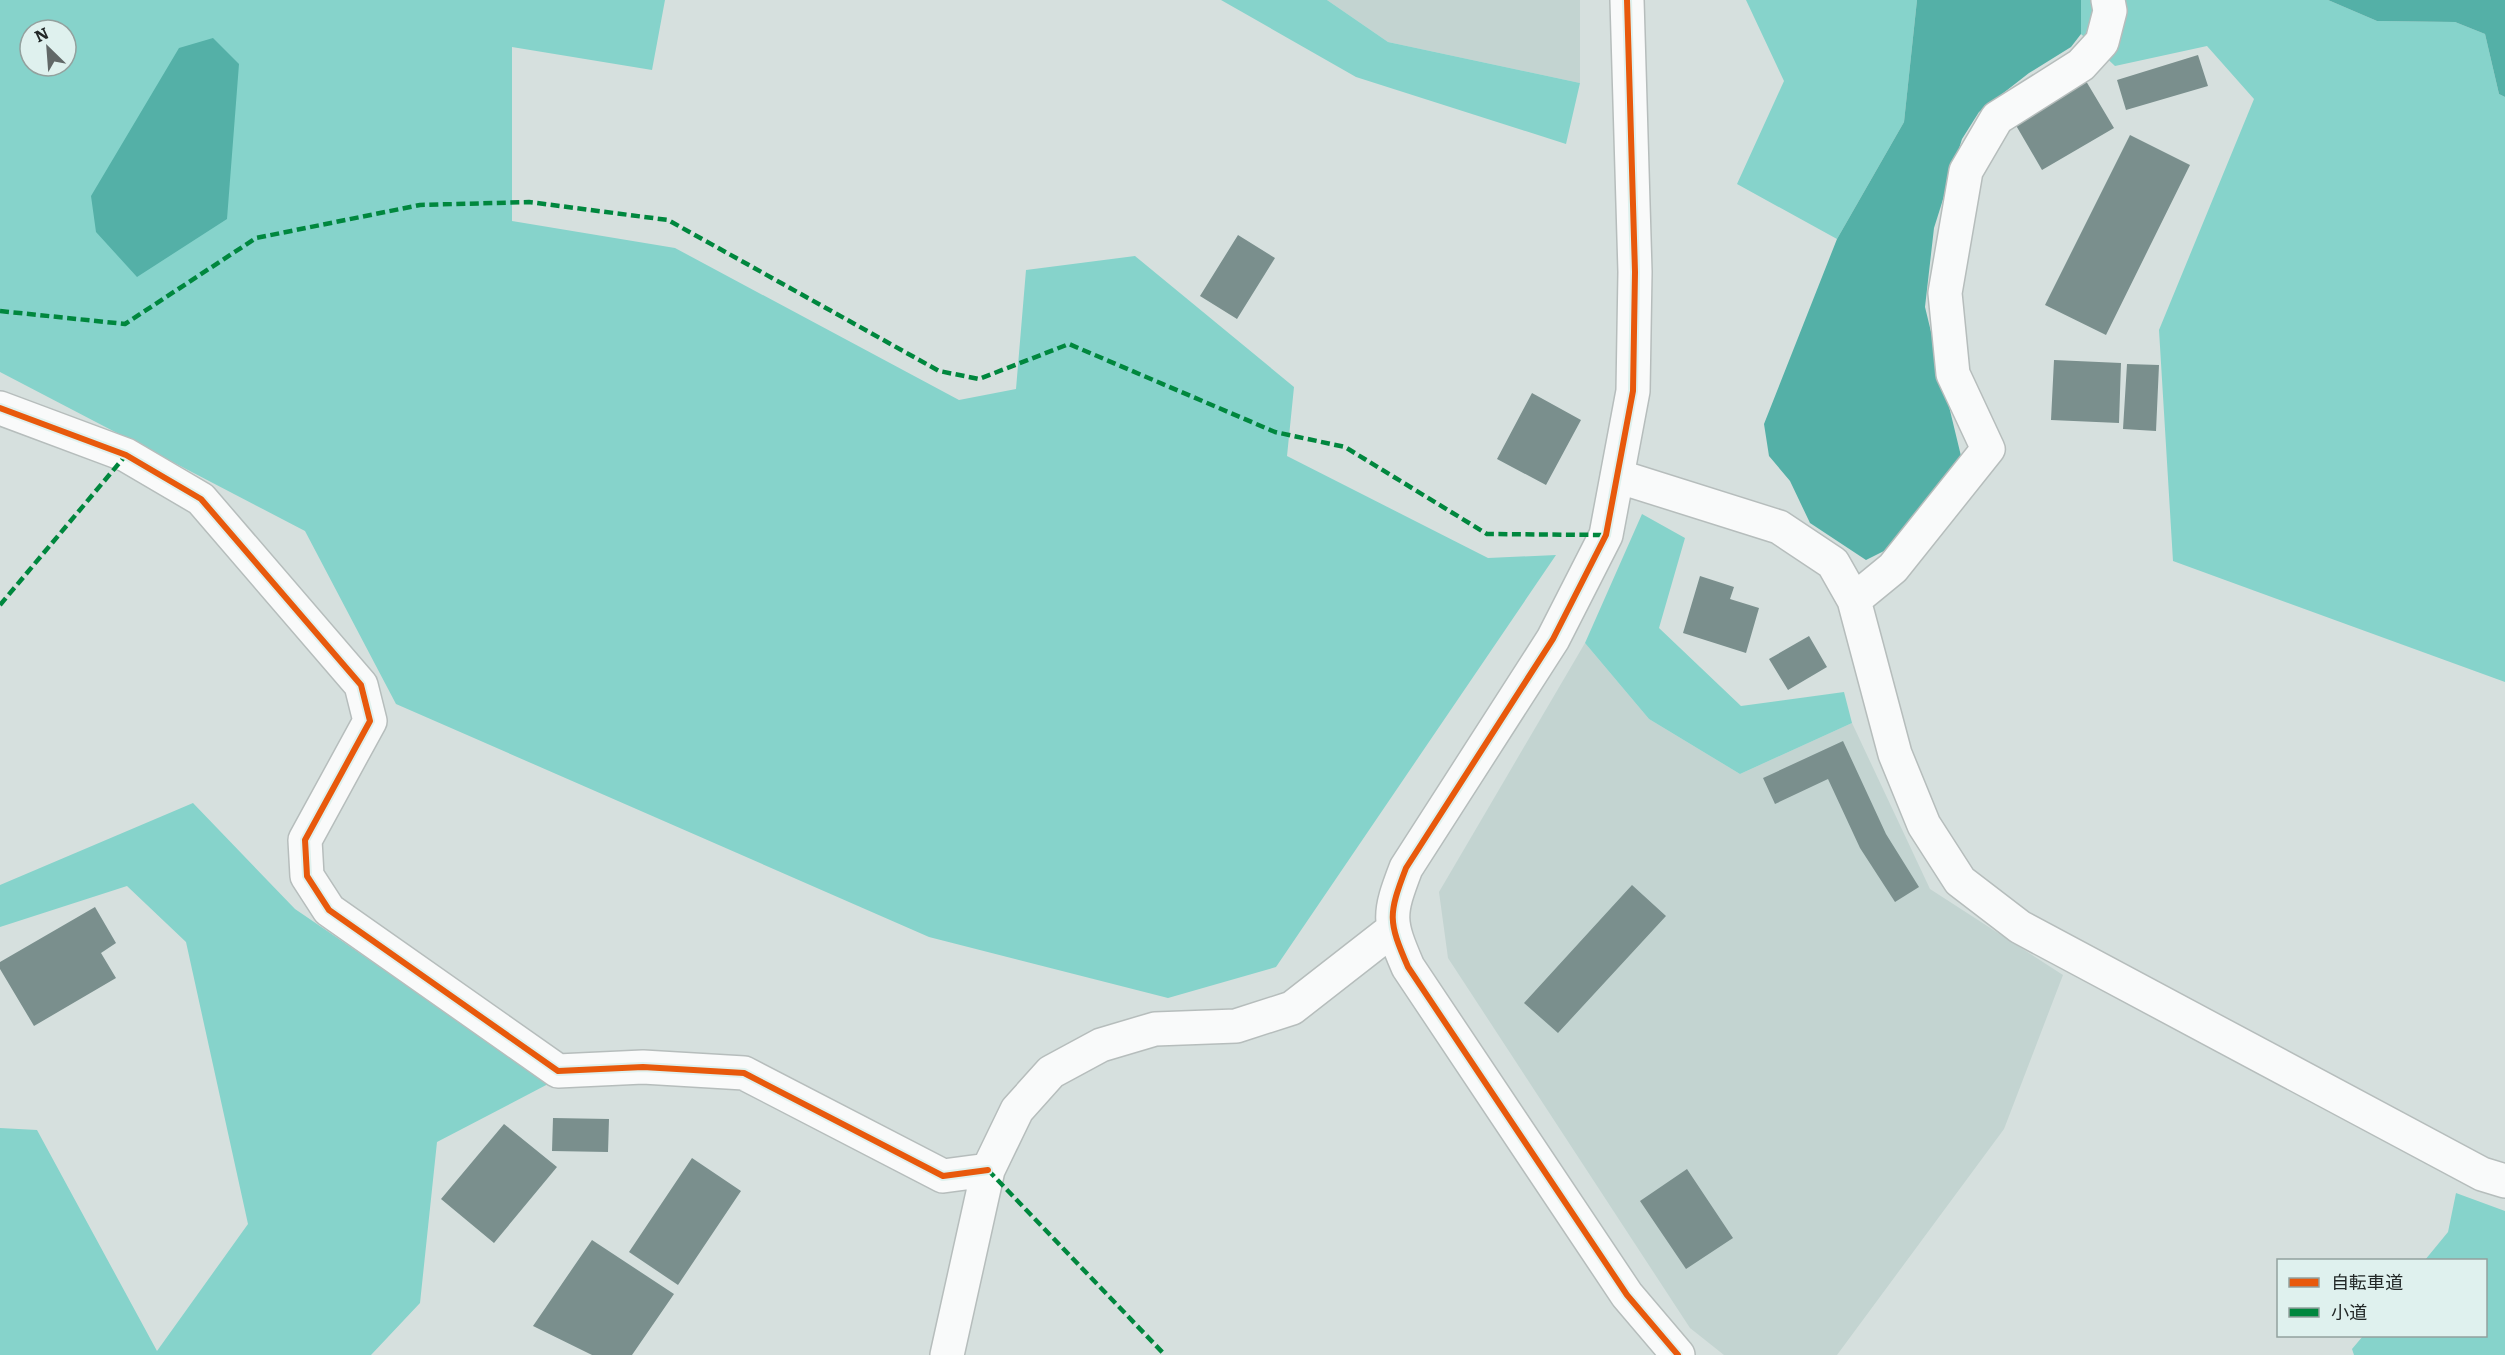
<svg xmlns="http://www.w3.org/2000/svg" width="2505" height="1355" font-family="Literata,'Noto Sans JP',serif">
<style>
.built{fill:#c3d4d1}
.green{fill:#86d3cb;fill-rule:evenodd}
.water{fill:#54b0a7}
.building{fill:#7a8f8d}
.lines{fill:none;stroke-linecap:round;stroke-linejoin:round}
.minor-casing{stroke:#b6bdbc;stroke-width:36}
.minor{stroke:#f9fafa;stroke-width:33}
.quiet{stroke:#00873e;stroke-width:4.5;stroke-dasharray:9 4.5;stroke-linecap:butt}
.cycleway-casing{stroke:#dff1ee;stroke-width:10}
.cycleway{stroke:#e8590c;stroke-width:6}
</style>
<rect width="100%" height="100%" fill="#d6e0de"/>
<path class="built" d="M 1327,0 L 1580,0 L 1580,83 L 1388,42 Z
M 1585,643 L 1649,719 L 1740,774 L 1852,723 L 1930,889 L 2063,975 L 2004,1129 L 1837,1355 L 1724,1355 L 1690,1328 L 1448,958 L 1439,892 Z"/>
<path class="green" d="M 0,0 L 665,0 L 652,70 L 512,47 L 512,221 L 675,248 L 959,400 L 1016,389 L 1026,270 L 1135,256 L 1294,387 L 1287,456 L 1488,558 L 1556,555 L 1276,967 L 1168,998 L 929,937 L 396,704 L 305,531 L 0,372 ZM 30,30 L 66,30 L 66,66 L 30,66 Z
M 1221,0 L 1327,0 L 1388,42 L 1580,83 L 1566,144 L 1356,77 Z
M 1746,0 L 1917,0 L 1904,122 L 1837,239 L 1737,184 L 1784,81 Z
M 2081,0 L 2328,0 L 2377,21 L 2455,22 L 2485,34 L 2499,94 L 2505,97 L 2505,682 L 2173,561 L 2159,330 L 2254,99 L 2207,46 L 2115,66 L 2081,34 Z
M 1642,514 L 1685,538 L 1659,628 L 1741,706 L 1844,692 L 1852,723 L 1740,774 L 1649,719 L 1585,643 Z
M 193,803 L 295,909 L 550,1083 L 437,1142 L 420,1303 L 371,1355 L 0,1355 L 0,1128 L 37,1130 L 157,1351 L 248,1224 L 186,942 L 127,886 L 0,927 L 0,885 Z
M 2456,1193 L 2505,1211 L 2505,1355 L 2354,1355 L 2352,1349 L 2363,1336 L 2486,1336 L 2486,1260 L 2425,1260 L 2448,1232 Z"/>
<path class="water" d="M 1917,0 L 2081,0 L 2081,34 L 2071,47 L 2029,73 L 1979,112 L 1962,139 L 1934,228 L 1925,307 L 1961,456 L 1894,546 L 1866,560 L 1810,523 L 1790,481 L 1769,456 L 1764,424 L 1837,239 L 1904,122 Z
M 2328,0 L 2505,0 L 2505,97 L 2499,94 L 2485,34 L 2455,22 L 2377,21 Z
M 213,38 L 239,64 L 227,219 L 137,277 L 96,232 L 91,196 L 179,48 Z"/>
<path class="building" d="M 2198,55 L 2208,86 L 2126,110 L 2117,80 Z
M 2086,81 L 2114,128 L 2042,170 L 2014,122 Z
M 2130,135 L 2190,165 L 2106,335 L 2045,305 Z
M 1238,235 L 1275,258 L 1237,319 L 1200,296 Z
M 2054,360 L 2121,363 L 2119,423 L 2051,420 Z
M 2127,364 L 2159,365 L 2156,431 L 2123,429 Z
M 1532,393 L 1581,420 L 1546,485 L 1497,459 Z
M 1700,576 L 1734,587 L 1730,599 L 1759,608 L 1746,653 L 1683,633 Z
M 1809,636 L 1827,667 L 1788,690 L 1769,659 Z
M 1843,741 L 1886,834 L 1919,887 L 1895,902 L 1860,848 L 1828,779 L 1775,804 L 1763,778 Z
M 1632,885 L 1666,916 L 1558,1033 L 1524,1003 Z
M 95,907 L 116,943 L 101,953 L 116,978 L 34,1026 L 0,969 L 0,962 Z
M 553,1118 L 609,1119 L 608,1152 L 552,1151 Z
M 504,1124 L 557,1167 L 494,1243 L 441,1199 Z
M 692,1158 L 741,1191 L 678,1285 L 629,1252 Z
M 1687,1169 L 1733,1238 L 1686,1269 L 1640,1201 Z
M 592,1240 L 674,1294 L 632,1355 L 592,1355 L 533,1326 Z"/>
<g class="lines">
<defs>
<path id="minor" d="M 1627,0 L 1635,272 L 1633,391 L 1606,535 L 1553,639 L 1406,868 C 1388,915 1388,921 1408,967 L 1627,1295 L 1678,1355
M 0,408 L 126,455 L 201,499 L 361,685 L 370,721 L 305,840 L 307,876 L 329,910 L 558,1071 L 643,1067 L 744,1073 L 943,1176 L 988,1170
M 1617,476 L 1779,527 L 1833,563 L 1854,600 L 1895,754 L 1924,825 L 1960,881 L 2020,927 L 2482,1174 L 2505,1181
M 1854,600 L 1893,568 L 1988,449 L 1953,374 L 1945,293 L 1966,171 L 1997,118 L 2081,65 L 2102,42 L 2110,11 L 2108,0
M 947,1355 L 988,1170 L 1017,1110 L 1051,1072 L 1101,1045 L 1155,1029 L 1236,1026 L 1292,1008 L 1392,930"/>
</defs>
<use href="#minor" class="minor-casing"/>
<use href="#minor" class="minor"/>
<path class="quiet" d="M 0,311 L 125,324 L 256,238 L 420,205 L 529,202 L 668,220 L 939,371 L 979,379 L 1069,344 L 1275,432 L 1345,447 L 1487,534 L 1606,535
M 0,605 L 126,455
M 988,1170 L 1165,1355"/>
<defs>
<path id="cycleway" d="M 1627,0 L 1635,272 L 1633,391 L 1606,535 L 1553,639 L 1406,868 C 1388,915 1388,921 1408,967 L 1627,1295 L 1678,1355
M 0,408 L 126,455 L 201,499 L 361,685 L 370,721 L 305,840 L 307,876 L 329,910 L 558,1071 L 643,1067 L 744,1073 L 943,1176 L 988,1170"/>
</defs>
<use href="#cycleway" class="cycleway-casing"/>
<use href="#cycleway" class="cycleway"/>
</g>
<rect x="2277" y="1259" width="210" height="78" fill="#dff1ee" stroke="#93a19e" stroke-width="1.5"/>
<rect x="2289" y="1278" width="30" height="9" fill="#e8590c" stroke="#93a19e" stroke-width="1.5"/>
<text x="2331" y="1289" font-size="18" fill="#222827">自転車道</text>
<rect x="2289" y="1308" width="30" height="9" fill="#00873e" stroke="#93a19e" stroke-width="1.5"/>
<text x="2331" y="1319" font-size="18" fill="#222827">小道</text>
<g transform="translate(48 48) rotate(335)"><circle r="28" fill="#dff1ee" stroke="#93a19e" stroke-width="1.5"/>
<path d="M0-4.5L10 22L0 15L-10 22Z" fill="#616867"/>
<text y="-9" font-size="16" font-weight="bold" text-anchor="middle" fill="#222827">N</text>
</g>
</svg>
